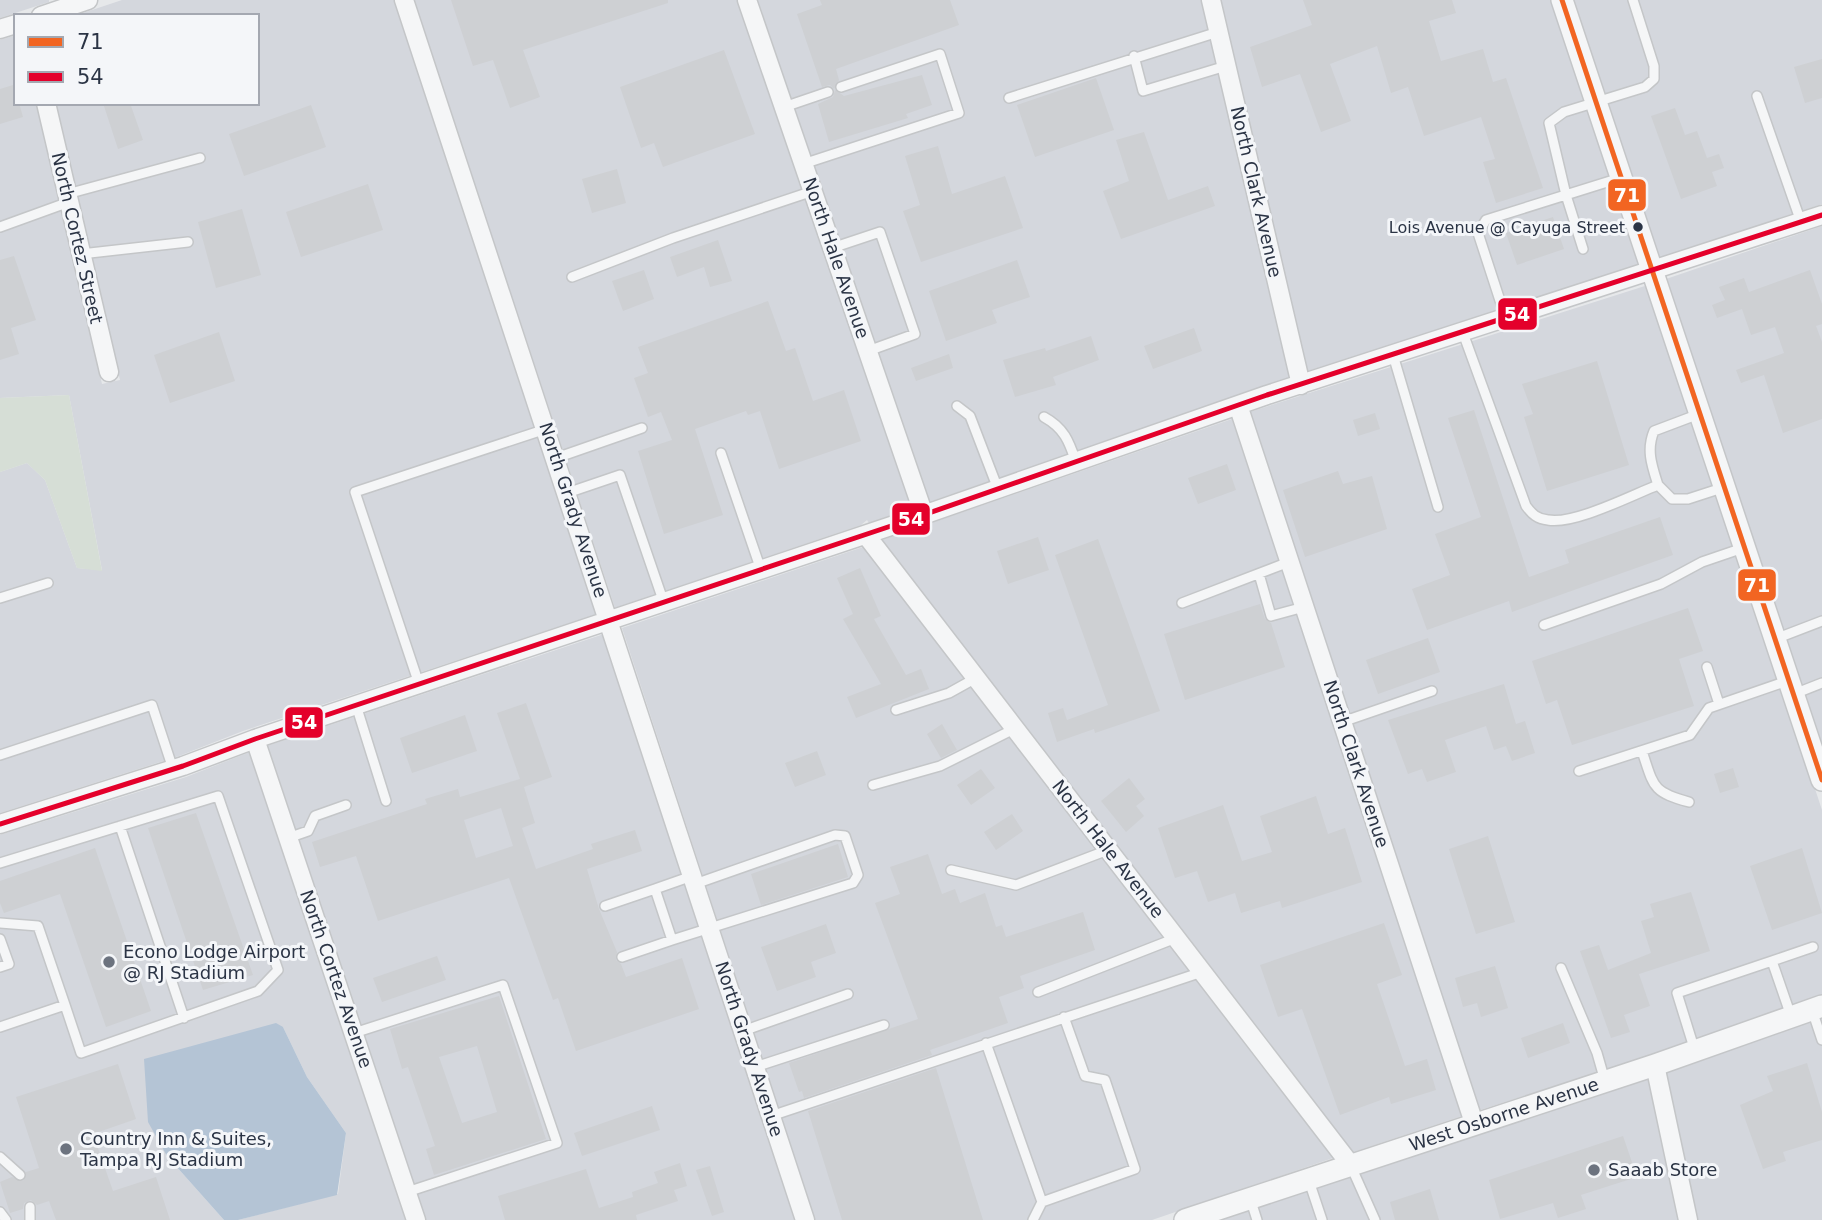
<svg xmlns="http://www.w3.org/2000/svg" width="1822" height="1220" font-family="'DejaVu Sans',sans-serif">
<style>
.built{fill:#d4d7dd}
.green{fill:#d6ded6}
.water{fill:#b4c4d5}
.building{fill:#ced0d3;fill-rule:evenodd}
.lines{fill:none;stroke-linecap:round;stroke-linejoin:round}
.service-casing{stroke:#c4c6c8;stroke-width:12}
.minor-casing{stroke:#c4c6c8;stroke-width:21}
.tertiary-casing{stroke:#c4c6c8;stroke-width:24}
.service{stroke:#f5f6f7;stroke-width:9}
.minor{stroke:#f5f6f7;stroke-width:18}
.tertiary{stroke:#f5f6f7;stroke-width:21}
.bus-1-casing{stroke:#f4f6f9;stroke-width:10}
.bus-2-casing{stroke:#f4f6f9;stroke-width:10}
.bus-1{stroke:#f26522;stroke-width:5}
.bus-2{stroke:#e4002b;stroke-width:5}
.bus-dot{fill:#2b3445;stroke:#f4f6f9;stroke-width:2.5}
.poi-dot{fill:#6c737f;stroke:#f4f6f9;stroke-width:2.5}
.labels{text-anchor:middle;stroke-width:6;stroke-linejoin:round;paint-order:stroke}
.bus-label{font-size:16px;fill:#2b3445;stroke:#f4f6f9;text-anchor:end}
.street-label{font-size:18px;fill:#2b3445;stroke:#f4f6f9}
.poi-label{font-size:18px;fill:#2b3445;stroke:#f4f6f9;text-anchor:start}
.line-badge{stroke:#f4f6f9;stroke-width:2.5}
.badge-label{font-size:19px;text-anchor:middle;font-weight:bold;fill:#fff}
</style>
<rect width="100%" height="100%" fill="#e6e8ea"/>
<path class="built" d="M 0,0 L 49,0 L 49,2 L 0,18 Z
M 122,0 L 394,0 L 597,614 L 243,731 L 179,756 L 0,813 L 0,472 L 27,463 L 45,480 L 77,568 L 102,570 L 69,395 L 0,398 L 0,40 L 16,35 L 16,103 L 36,103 L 102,384 L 120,380 L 56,103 L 257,103 L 257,16 L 74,16 Z
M 414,0 L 737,0 L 911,508 L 869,523 L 867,520 L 861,525 L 615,608 Z
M 757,0 L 1201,0 L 1290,377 L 929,502 Z
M 1220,0 L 1552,0 L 1641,265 L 1308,371 Z
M 1572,0 L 1822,0 L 1822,204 L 1659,259 Z
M 1822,226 L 1822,750 L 1666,279 Z
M 1648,285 L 1822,810 L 1822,995 L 1652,1055 L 1480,1110 L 1250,412 Z
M 1232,419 L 1462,1116 L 1353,1152 L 882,540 Z
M 863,547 L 1333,1158 L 1152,1220 L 815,1220 L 622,628 Z
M 604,634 L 746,1070 L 795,1220 L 426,1220 L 267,746 Z
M 250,752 L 406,1220 L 238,1220 L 338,1194 L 346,1133 L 307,1077 L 283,1027 L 167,1156 L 224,1220 L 0,1220 L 0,835 L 186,777 Z
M 1822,1017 L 1822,1220 L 1697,1220 L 1666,1072 Z
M 1649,1078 L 1678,1220 L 1218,1220 L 1347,1176 L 1349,1178 L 1355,1174 Z"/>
<path class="green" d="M 69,395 L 102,571 L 77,568 L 45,480 L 27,463 L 0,472 L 0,398 Z"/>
<path class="water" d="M 276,1023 L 283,1027 L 307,1077 L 346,1133 L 337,1195 L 238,1220 L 224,1220 L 167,1156 L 148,1122 L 144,1059 Z"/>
<path class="building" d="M 451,0 L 668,0 L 668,3 L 523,50 L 540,97 L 510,108 L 493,60 L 473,66 Z
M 820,0 L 950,0 L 959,25 L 836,69 L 839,80 L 834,89 L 844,96 L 922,75 L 932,105 L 906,114 L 908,118 L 829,142 L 818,104 L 833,97 L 835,90 L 830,85 L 822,87 L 797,14 L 822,5 Z
M 1303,0 L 1452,0 L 1456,13 L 1429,21 L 1441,61 L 1483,49 L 1493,82 L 1506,78 L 1543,188 L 1496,203 L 1483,162 L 1495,159 L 1481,117 L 1424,136 L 1408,87 L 1391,93 L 1377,46 L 1330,64 L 1351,121 L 1321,132 L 1300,74 L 1262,87 L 1250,47 L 1312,25 Z
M 724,50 L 755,134 L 663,167 L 654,143 L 641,148 L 620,87 Z
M 1822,59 L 1822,98 L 1805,103 L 1794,67 Z
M 1096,78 L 1114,130 L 1035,157 L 1017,105 Z
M 13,85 L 16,103 L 19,103 L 23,117 L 0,124 L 0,89 Z
M 103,103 L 130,103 L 143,140 L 118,149 Z
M 311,105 L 326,147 L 244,176 L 229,134 Z
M 1675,108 L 1685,135 L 1697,131 L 1707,158 L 1719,154 L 1724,168 L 1712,172 L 1717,186 L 1681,199 L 1651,116 Z
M 1144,132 L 1168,200 L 1208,186 L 1215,206 L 1121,239 L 1103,191 L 1129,181 L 1116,140 Z
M 938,146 L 952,194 L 1005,176 L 1023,228 L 921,262 L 903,211 L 920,205 L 905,156 Z
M 617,169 L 626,203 L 592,213 L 582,179 Z
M 368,184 L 383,230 L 301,257 L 286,212 Z
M 242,209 L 261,275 L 216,288 L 198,222 Z
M 1553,217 L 1564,249 L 1517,265 L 1506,233 Z
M 718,240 L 732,281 L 710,287 L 704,267 L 677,277 L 670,257 Z
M 14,256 L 36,320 L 11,328 L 19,354 L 0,360 L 0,260 Z
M 1017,260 L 1030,297 L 992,310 L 997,323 L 946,341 L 929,291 Z
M 644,270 L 654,299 L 623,311 L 612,281 Z
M 1810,270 L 1822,304 L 1822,324 L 1816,326 L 1822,342 L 1822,419 L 1783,433 L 1764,375 L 1741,383 L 1736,370 L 1784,353 L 1775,327 L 1751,335 L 1742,309 L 1717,318 L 1712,305 L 1725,300 L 1719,287 L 1744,278 L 1749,292 Z
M 768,301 L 786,351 L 795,348 L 813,401 L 844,390 L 861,441 L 779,469 L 760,411 L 748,415 L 746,411 L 695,429 L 723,515 L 664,534 L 638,451 L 672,440 L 661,412 L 648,417 L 634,378 L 648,373 L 638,347 Z
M 1194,328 L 1202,351 L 1153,369 L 1144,346 Z
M 219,332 L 235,381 L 170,403 L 154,355 Z
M 1091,336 L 1099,360 L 1053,377 L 1056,385 L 1015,397 L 1003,360 L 1045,348 L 1046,351 Z
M 949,354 L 953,368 L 916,381 L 911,368 Z
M 1597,361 L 1629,465 L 1547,491 L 1524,417 L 1533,414 L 1522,384 Z
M 1474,410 L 1529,577 L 1569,563 L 1565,550 L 1660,517 L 1673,555 L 1512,612 L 1509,601 L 1427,630 L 1412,589 L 1450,575 L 1435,534 L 1481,517 L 1448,418 Z
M 1375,413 L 1380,429 L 1358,436 L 1353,420 Z
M 1227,464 L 1236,490 L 1198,504 L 1188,478 Z
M 1338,471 L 1343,484 L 1372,476 L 1387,529 L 1305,557 L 1283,490 Z
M 1038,537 L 1049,570 L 1008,584 L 997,551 Z
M 1098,539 L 1160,711 L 1095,733 L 1094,729 L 1057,742 L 1048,713 L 1063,708 L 1067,720 L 1108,705 L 1055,555 Z
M 860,568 L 881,616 L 874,619 L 906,675 L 921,669 L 929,689 L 856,718 L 847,697 L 881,684 L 843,619 L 853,614 L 837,578 Z
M 1260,604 L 1265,619 L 1271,623 L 1285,667 L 1185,700 L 1164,634 Z
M 1688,608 L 1703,651 L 1679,659 L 1694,706 L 1572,745 L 1557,700 L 1546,704 L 1532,661 Z
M 1428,638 L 1440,672 L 1378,694 L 1366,660 Z
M 1504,684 L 1516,724 L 1525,721 L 1535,753 L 1512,761 L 1506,746 L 1494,750 L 1486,726 L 1445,740 L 1456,772 L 1427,782 L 1422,769 L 1408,774 L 1388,720 Z
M 526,703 L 552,777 L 524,787 L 535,823 L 522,828 L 536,869 L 593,849 L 591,844 L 635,830 L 642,851 L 587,869 L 599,909 L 617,952 L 616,960 L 621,964 L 626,977 L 682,958 L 699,1009 L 576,1051 L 558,998 L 553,1000 L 509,878 L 378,921 L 356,856 L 320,867 L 312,842 L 427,804 L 425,799 L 458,789 L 460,797 L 520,779 L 497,713 ZM 501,808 L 513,846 L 476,858 L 464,820 Z
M 465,715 L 477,751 L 412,773 L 400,738 Z
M 942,724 L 957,750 L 941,758 L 927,734 Z
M 817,751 L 826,775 L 795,787 L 785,763 Z
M 1733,768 L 1739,787 L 1720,793 L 1714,774 Z
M 981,769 L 995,788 L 971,805 L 957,785 Z
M 1129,778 L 1145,799 L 1136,806 L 1144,816 L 1126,832 L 1101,801 Z
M 1316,796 L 1328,834 L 1345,828 L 1362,882 L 1282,908 L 1280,901 L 1241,913 L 1235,893 L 1208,902 L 1197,871 L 1175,878 L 1158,828 L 1223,805 L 1242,861 L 1272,852 L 1260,816 Z
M 196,813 L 253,975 L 203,990 L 148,828 Z
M 1012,814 L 1023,831 L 996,850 L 984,832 Z
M 1488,836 L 1515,922 L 1476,934 L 1449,849 Z
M 838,844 L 848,877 L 761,905 L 751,874 Z
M 95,848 L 151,1011 L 106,1027 L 60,894 L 4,913 L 0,903 L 0,881 Z
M 1802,848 L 1822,913 L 1772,930 L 1750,866 Z
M 928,854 L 942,894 L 955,889 L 960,903 L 985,893 L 996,927 L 1002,925 L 1006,937 L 1083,912 L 1095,950 L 1020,976 L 1024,988 L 999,997 L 1008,1023 L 930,1050 L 932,1055 L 804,1098 L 802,1091 L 799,1092 L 789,1063 L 918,1019 L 875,903 L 900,894 L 890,867 Z
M 1691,892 L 1710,951 L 1639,974 L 1650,1006 L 1624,1015 L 1630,1032 L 1611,1038 L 1580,951 L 1599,945 L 1608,970 L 1651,953 L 1641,921 L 1654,917 L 1650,904 Z
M 1384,923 L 1402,975 L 1377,984 L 1405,1066 L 1427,1059 L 1436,1090 L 1391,1104 L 1389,1097 L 1340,1115 L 1302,1009 L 1278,1017 L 1260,965 Z
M 826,924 L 836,953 L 811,962 L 816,977 L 777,991 L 761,947 Z
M 437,956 L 446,980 L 382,1002 L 373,978 Z
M 1495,966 L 1508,1008 L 1481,1017 L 1477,1003 L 1463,1007 L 1455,978 Z
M 499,996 L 546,1139 L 434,1175 L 426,1149 L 435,1146 L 408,1067 L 402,1069 L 390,1029 ZM 477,1046 L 497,1112 L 462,1123 L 439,1057 Z
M 1563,1023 L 1570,1043 L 1528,1058 L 1521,1038 Z
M 1807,1063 L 1822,1112 L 1822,1140 L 1783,1152 L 1786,1161 L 1763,1169 L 1740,1105 L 1773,1091 L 1767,1076 Z
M 118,1064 L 136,1119 L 93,1134 L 113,1191 L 156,1177 L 170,1220 L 56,1220 L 49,1201 L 37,1205 L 31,1200 L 24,1203 L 23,1209 L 10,1213 L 0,1182 L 12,1177 L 23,1181 L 26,1172 L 39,1168 L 16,1097 Z
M 936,1068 L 983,1220 L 842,1220 L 808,1111 Z
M 652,1106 L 660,1130 L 582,1156 L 574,1133 Z
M 1623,1136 L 1637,1177 L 1581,1195 L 1586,1209 L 1558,1218 L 1553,1203 L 1500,1219 L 1489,1180 Z
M 680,1163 L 687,1186 L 674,1190 L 678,1201 L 636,1215 L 637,1220 L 505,1220 L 498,1196 L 586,1169 L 599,1208 L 633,1197 L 632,1192 L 658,1183 L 654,1172 Z
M 710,1166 L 724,1212 L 712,1216 L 696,1170 Z
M 1430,1189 L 1439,1220 L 1395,1220 L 1390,1202 Z"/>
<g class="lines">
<defs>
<path id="service" d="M 1134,56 L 1143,91 L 1226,66
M 1757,96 L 1801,222
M 1009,98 L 1218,32
M 784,107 L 828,92
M 803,164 L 959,113 L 940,54 L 841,87
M 67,194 L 200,158
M 0,227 L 69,202
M 832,248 L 880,232 L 915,334 L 868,351
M 1583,249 L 1566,195 L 1549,123 L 1564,112 L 1645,87 L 1654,79 L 1654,66 L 1633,0
M 81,254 L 188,242
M 572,277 L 673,238 L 813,191
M 1506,319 L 1478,233 L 1486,220 L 1620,178
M 1463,333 L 1526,506 C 1532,514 1537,519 1548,520 C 1574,525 1632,495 1658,485 L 1672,499 L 1688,499 L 1725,487
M 1393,355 L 1438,507
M 957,406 L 970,416 L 998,489
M 1044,417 C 1064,428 1069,441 1076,462
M 721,453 L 761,570
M 556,458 L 642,428
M 1658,485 C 1652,466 1646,450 1654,431 L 1699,414
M 567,493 L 620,475 L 664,603
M 1259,574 L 1271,616 L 1304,607
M 0,598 L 48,583
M 1182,603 L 1289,562
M 1544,625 L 1661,584 L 1702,562 L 1743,548
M 1775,639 L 1822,621
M 1707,667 L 1719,704
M 419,684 L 355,492 L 546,429
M 1794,694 L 1822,683
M 356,705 L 386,801
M 896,710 L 949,693 L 976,678
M 1342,722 L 1432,691
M 1642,751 C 1654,787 1652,792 1689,802
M 0,755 L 152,705 L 173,769
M 1579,771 L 1690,735 L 1709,708 L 1787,681
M 873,785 L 940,766 L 1014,729
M 120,826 L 184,1018
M 288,838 L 308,831 L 315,816 L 346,805
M 0,863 L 218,796 L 278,970 L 258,991 L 81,1053 L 65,1005
M 951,870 L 1016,885 L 1108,850
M 692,876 L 655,889 L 672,940 L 853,883 L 858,875 L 845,836 L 835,835 L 695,884
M 605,906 L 655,889
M 0,923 L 38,926 L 65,1005 L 0,1027
M 0,939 L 9,964 L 0,967
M 622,957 L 672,940
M 1561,968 L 1597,1053 L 1605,1081
M 1038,992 L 1176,938
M 1812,1010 L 1822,1040
M 1791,1016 L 1772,961 L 1813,947
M 743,1031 L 848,994
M 354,1033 L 503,985 L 557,1143 L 407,1192
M 986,1043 L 1042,1202 L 1135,1169 L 1105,1080 L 1085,1076 L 1064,1017
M 1695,1051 L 1677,993 L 1772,961
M 755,1067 L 884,1025
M 771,1116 L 1202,972
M 0,1157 L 20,1175
M 1350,1164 L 1375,1220
M 1308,1178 L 1322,1220
M 1250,1198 L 1257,1220
M 0,1212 L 6,1220
M 30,1220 L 30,1207
M 1033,1220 L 1042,1202"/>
<path id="minor" d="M 404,0 L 805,1220
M 747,0 L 924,515
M 1211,0 L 1301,385
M 41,16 L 88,0
M 0,29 L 16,24
M 46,103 L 109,372
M 1238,405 L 1474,1123
M 866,535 L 1350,1164
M 255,739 L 416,1220
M 0,824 L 183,766 L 255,739 L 906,521 L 1267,395 L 1822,215
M 1655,1065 L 1688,1220"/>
<g id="tertiary">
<path d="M 1562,0 L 1822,780"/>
<path id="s1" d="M 1185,1220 L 1655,1065 L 1822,1006"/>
</g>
</defs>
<use href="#service" class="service-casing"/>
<use href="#minor" class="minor-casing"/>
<use href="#tertiary" class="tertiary-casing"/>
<use href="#service" class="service"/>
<use href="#minor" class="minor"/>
<use href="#tertiary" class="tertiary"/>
<defs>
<path id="bus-1" d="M 1562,0 L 1822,780"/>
<path id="bus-2" d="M 0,824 L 183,766 L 255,739 L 906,521 L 1267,395 L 1822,215"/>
</defs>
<use href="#bus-1" class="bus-1-casing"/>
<use href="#bus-2" class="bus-2-casing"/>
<use href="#bus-1" class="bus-1"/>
<use href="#bus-2" class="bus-2"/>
</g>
<circle class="bus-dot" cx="1638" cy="227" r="6"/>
<g class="poi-dot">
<circle cx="109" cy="962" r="7"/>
<circle cx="66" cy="1149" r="7"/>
<circle cx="1594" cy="1170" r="7"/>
</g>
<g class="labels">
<g class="bus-label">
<text x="1625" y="233">Lois Avenue @ Cayuga Street</text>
</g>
<g class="street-label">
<text transform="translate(1256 192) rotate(77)" y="6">North Clark Avenue</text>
<text transform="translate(77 238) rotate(77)" y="6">North Cortez Street</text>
<text transform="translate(836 258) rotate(71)" y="6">North Hale Avenue</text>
<text transform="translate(573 510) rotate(72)" y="6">North Grady Avenue</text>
<text transform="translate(1356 764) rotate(72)" y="6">North Clark Avenue</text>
<text transform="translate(1108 849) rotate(52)" y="6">North Hale Avenue</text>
<text transform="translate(336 979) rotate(71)" y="6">North Cortez Avenue</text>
<text transform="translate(749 1049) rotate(72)" y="6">North Grady Avenue</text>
<text dy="6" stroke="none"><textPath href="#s1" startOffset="336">West Osborne Avenue</textPath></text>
</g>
<g class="poi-label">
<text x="123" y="958">Econo Lodge Airport<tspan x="123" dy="21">@ RJ Stadium</tspan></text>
<text x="80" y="1145">Country Inn &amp; Suites,<tspan x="80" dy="21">Tampa RJ Stadium</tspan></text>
<text x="1608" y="1176">Saaab Store</text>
</g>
</g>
<g class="line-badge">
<rect x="1607" y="178" width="40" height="34" rx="7" fill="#f26522"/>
<rect x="1497" y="297" width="41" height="34" rx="7" fill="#e4002b"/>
<rect x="891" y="502" width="40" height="34" rx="7" fill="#e4002b"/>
<rect x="1737" y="568" width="40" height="34" rx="7" fill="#f26522"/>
<rect x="284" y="706" width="40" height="33" rx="7" fill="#e4002b"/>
</g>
<g class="badge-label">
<text x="1627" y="202">71</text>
<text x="1517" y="321">54</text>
<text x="911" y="526">54</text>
<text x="1757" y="592">71</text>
<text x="304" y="729">54</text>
</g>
<rect x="14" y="14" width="245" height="91" fill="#f4f6f9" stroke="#a4a8b1" stroke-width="2"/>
<rect x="28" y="37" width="35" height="10" fill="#f26522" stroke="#a4a8b1" stroke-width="2"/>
<text x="77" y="49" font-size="21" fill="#2b3445">71</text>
<rect x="28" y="72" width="35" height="10" fill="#e4002b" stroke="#a4a8b1" stroke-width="2"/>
<text x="77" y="84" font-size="21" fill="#2b3445">54</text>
</svg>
